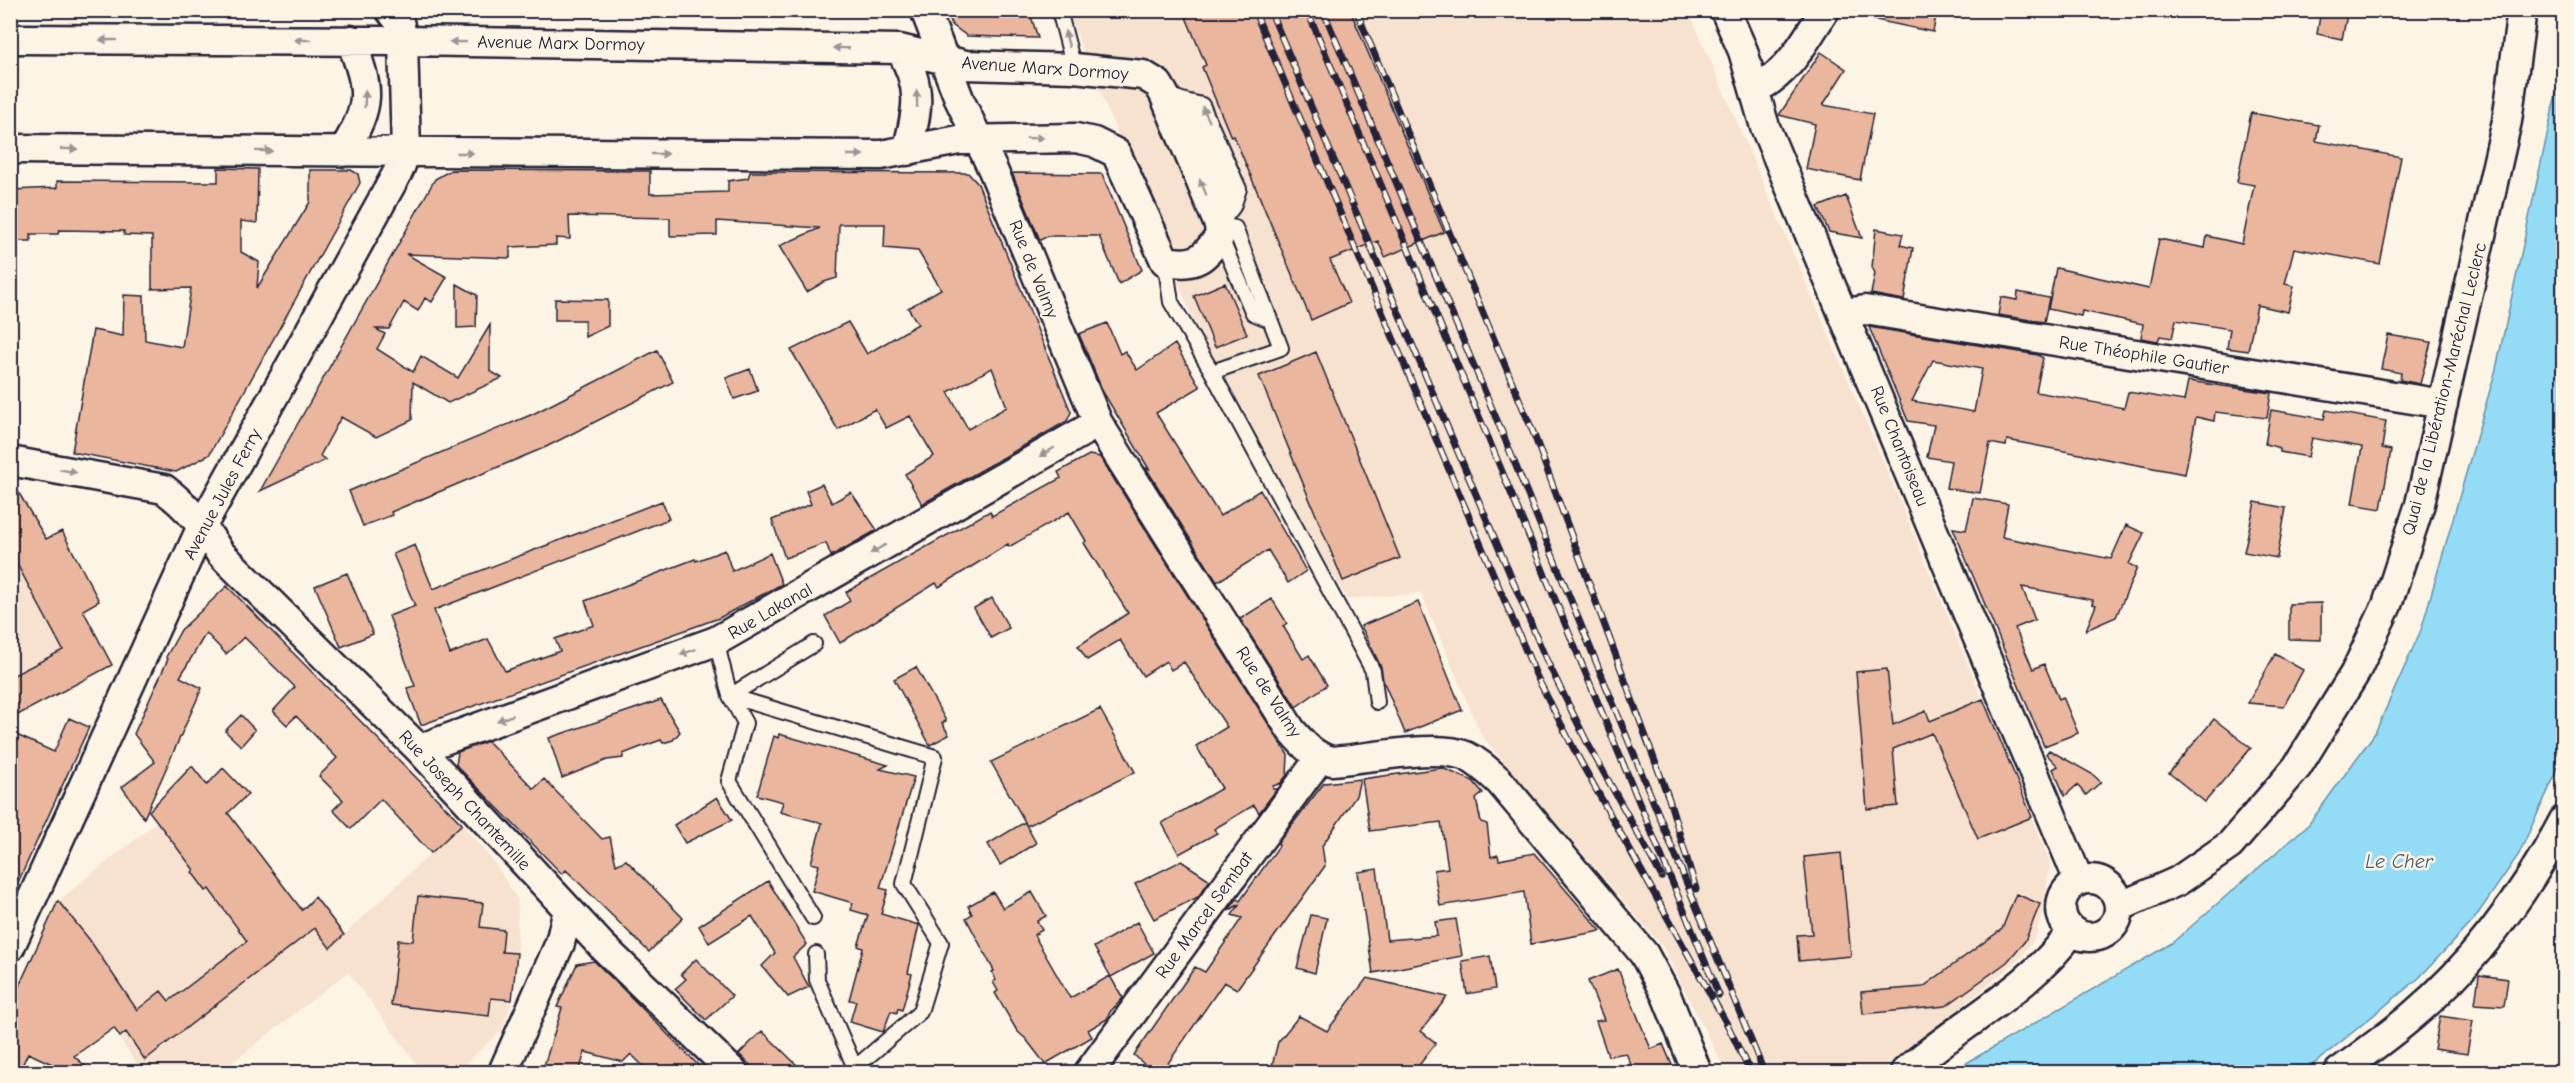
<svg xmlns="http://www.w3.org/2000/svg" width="2574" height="1083" font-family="'Comic Neue',sans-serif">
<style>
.built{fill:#f7e2cf}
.water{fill:#94dbf6;stroke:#6691ab;stroke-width:1.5}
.building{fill:#eab69d;stroke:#22223b;stroke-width:1.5;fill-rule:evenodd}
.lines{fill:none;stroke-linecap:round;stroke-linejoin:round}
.service-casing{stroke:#22223b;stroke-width:18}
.minor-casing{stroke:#22223b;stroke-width:33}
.service{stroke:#fcf5e5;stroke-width:14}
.minor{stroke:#fcf5e5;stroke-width:28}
.rail-casing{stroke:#22223b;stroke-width:7}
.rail{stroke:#fcf5e5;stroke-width:4.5;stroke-dasharray:14;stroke-linecap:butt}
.oneway{fill:#9a9698}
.labels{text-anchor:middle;stroke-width:5;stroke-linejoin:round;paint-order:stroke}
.street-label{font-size:18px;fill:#22223b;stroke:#fcf5e5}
.water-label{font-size:20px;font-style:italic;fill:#445a73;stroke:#fcf5e5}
</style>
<rect width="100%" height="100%" fill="#fcf5e5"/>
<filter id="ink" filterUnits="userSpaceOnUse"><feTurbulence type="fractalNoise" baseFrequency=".0167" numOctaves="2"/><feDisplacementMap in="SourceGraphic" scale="12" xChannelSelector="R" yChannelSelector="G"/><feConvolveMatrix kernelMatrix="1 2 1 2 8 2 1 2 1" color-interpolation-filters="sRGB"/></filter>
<g filter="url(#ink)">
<path class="built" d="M 1067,11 L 1689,11 L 1889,475 L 2050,862 L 2044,906 L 2036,936 L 2021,958 L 1882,1072 L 1726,1072 L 1662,946 L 1481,735 L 1421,593 L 1347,599 L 1218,380 Z
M 16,484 L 46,539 L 62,531 L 99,601 L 83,610 L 112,665 L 11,719 L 10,487 Z
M 206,783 L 330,948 L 462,824 L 494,862 L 518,900 L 517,953 L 512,1000 L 502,1030 L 456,1072 L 423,1072 L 348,972 L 220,1072 L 142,1072 L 46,927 L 58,901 Z"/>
<path class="water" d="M 2563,62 L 2563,758 L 2519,854 L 2475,918 L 2419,978 L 2304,1072 L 1951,1072 L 2172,943 L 2309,824 L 2375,733 L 2421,630 L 2496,369 Z"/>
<path class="building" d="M 947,10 L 1029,10 L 1038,38 L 967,36 L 952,25 Z
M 1183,10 L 1350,10 L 1444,232 L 1385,257 L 1378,241 L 1330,260 L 1349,303 L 1311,320 L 1234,136 L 1231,137 L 1211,89 L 1202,67 L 1206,65 Z
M 1872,10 L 1937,10 L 1933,32 L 1871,19 Z
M 2321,10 L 2348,10 L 2342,39 L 2317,34 Z
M 1821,52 L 1846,69 L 1823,105 L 1873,114 L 1860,180 L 1806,169 L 1815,124 L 1779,115 Z
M 2251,113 L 2319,125 L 2316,141 L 2401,157 L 2380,264 L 2294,248 L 2285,284 L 2294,286 L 2288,312 L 2257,305 L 2248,351 L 2227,348 L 2230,329 L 2176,320 L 2172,338 L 2160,336 L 2158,341 L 2141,338 L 2143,324 L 2082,311 L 2081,316 L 2048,309 L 2056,268 L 2149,289 L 2159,239 L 2205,248 L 2207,236 L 2242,244 L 2254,185 L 2237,182 Z
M 218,168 L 258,169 L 257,223 L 241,221 L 241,252 L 259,262 L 257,288 L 310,202 L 310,170 L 351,170 L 358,174 L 360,183 L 209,455 L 176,472 L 72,452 L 93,330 L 123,336 L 124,295 L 144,296 L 145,340 L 182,347 L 191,288 L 152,289 L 152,236 L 124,235 L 124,231 L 59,230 L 58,234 L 31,234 L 31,241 L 10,241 L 10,190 L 57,188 L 57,181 L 218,182 Z
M 451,170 L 650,171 L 650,194 L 728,192 L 728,181 L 748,178 L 750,172 L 968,173 L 978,184 L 1071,412 L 1067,421 L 922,504 L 905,474 L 934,456 L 910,416 L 886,428 L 875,409 L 838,430 L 791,350 L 848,322 L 867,354 L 918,324 L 908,308 L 941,289 L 918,251 L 884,248 L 885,224 L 839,224 L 837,278 L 824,282 L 807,292 L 779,246 L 820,228 L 717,221 L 717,235 L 670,236 L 670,218 L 569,216 L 570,239 L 556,238 L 556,245 L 510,247 L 510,258 L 406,254 L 447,277 L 432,302 L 425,298 L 418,311 L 404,302 L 389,329 L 376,329 L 385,334 L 377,349 L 413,372 L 421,356 L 458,378 L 490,325 L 490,371 L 502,378 L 448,403 L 413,382 L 412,420 L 376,437 L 341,417 L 320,456 L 326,460 L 260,491 L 435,179 ZM 992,368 L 1007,407 L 968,429 L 948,392 Z
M 1012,173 L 1102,174 L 1142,270 L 1119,284 L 1099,236 L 1048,236 L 1040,240 Z
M 1846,196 L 1862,238 L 1829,232 L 1818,207 Z
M 1876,229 L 1903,234 L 1900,245 L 1913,248 L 1904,300 L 1871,294 L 1875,273 L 1872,267 Z
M 1225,283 L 1247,334 L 1215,347 L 1194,296 Z
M 457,284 L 477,295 L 476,327 L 457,328 Z
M 2018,292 L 2049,298 L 2044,322 L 1998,315 L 2001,297 L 2017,300 Z
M 555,299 L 608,300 L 608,326 L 585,337 L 585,320 L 555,320 Z
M 1107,323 L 1120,354 L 1125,351 L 1137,370 L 1175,344 L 1200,387 L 1156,413 L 1220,516 L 1260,490 L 1306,571 L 1288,583 L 1268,550 L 1217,582 L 1146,468 L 1149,469 L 1103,392 L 1079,334 Z
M 1869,327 L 2038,355 L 2043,358 L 2036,392 L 2124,408 L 2128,392 L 2184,401 L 2188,381 L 2271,393 L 2267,418 L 2215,412 L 2214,421 L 2196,417 L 2185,474 L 2007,440 L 2006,446 L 1990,443 L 1980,493 L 1946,488 L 1951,461 L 1927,457 L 1934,425 L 1908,421 ZM 1933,360 L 1982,369 L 1974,412 L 1912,401 Z
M 2388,335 L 2431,342 L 2420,384 L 2400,380 L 2401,373 L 2381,369 Z
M 657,350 L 673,382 L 546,447 L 391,512 L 392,515 L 363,526 L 349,491 L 533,414 Z
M 1316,352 L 1400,558 L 1343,581 L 1259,376 Z
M 750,369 L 758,391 L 734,399 L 726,378 Z
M 2271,410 L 2324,419 L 2326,410 L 2386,421 L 2382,448 L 2391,450 L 2381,509 L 2352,504 L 2362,447 L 2312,438 L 2308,457 L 2280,452 L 2280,448 L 2265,444 Z
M 1089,455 L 1100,457 L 1288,755 L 1287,775 L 1281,783 L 1273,786 L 1273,789 L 1277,789 L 1259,813 L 1254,805 L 1214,829 L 1217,833 L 1179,854 L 1162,823 L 1222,788 L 1196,746 L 1227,727 L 1184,662 L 1171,670 L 1166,661 L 1143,676 L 1120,640 L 1087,660 L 1078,646 L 1128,613 L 1084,543 L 1086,541 L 1069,512 L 1009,547 L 1008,544 L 939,587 L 936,583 L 840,643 L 825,616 L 850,601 L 846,592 L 990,511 L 992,516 L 1061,478 L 1058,472 Z
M 10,478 L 46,539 L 62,531 L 99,601 L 83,610 L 112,665 L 10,719 L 10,677 L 63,650 L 10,551 Z
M 822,484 L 832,503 L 851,492 L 877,530 L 831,556 L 826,543 L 785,558 L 772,520 L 811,504 L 806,491 Z
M 1973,498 L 2008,504 L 2002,537 L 2111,559 L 2126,525 L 2144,533 L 2129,564 L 2137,568 L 2116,617 L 2086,630 L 2096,605 L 2092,604 L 2093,600 L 2022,587 L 2035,620 L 2015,628 L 2033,669 L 2044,664 L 2059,699 L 2063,697 L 2078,733 L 2044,746 L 1953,528 L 1966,530 Z
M 662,501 L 669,519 L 434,610 L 450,654 L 488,639 L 505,671 L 560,651 L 555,639 L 594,625 L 585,601 L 695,559 L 696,561 L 725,550 L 732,571 L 770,553 L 782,584 L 719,618 L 421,725 L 407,688 L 415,686 L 389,616 L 415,606 L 393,554 L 415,545 L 433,589 Z
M 2255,502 L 2286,508 L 2277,558 L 2244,552 Z
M 347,573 L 373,634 L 341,647 L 315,586 Z
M 227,586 L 462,824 L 431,853 L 381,799 L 351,829 L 333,810 L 343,800 L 319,776 L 337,758 L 296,716 L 287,725 L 273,711 L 295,687 L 244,637 L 226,654 L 206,633 L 180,677 L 202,688 L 144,818 L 122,787 L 155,762 L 134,734 L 168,659 L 166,657 L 181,630 Z
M 992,598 L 1009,628 L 991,638 L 974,608 Z
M 1272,599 L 1287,623 L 1283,626 L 1303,659 L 1309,655 L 1327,685 L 1296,707 L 1240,619 Z
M 1418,602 L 1462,710 L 1405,733 L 1383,680 L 1381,667 L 1361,626 Z
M 2321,603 L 2321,640 L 2289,639 L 2289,604 Z
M 2275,654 L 2303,670 L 2284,706 L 2248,703 Z
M 916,667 L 946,721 L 942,723 L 949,735 L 930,745 L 894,679 Z
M 1887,669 L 1893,725 L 1926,711 L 1930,721 L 1983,699 L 2032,817 L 1978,839 L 1932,733 L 1893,749 L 1898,806 L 1867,809 L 1856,672 Z
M 661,700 L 680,732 L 673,740 L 663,743 L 661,740 L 641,747 L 623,754 L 623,758 L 607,760 L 562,778 L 549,738 Z
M 1100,709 L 1135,772 L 1027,826 L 1025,823 L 1036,843 L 1000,865 L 988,844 L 1025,822 L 991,762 Z
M 241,715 L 255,730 L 241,746 L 225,731 Z
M 69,718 L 89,727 L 10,900 L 10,732 L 54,752 Z
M 2214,719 L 2251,748 L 2205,802 L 2169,773 Z
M 779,734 L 888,765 L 880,769 L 914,777 L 880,888 L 888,890 L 881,914 L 919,925 L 908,973 L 912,974 L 902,1010 L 898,1008 L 897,1013 L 891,1011 L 883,1032 L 850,1022 L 856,1001 L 849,1000 L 863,948 L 858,946 L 868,915 L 851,910 L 853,903 L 812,891 L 819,865 L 811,863 L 822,823 L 780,812 L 783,802 L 757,795 L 774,736 L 778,738 Z
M 488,741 L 534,789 L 544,779 L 602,839 L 610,837 L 616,865 L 626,860 L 683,918 L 649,952 L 566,870 L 562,874 L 456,765 L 458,752 Z
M 2049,750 L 2092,774 L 2101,782 L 2086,795 L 2077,785 L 2065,796 L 2053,769 L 2058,766 L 2046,754 Z
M 192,766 L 207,785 L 223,768 L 248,794 L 228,813 L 302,910 L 315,897 L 344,935 L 330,948 L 315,928 L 145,1060 L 126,1032 L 120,1037 L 114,1028 L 74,1056 L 92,1072 L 62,1072 L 52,1064 L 28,1053 L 19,1072 L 10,1072 L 10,1006 L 58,901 L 89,939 L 137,1010 L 161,991 L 169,1001 L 247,941 L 209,889 L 206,891 L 192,872 L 194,870 L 149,811 Z
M 1442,768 L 1473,781 L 1483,793 L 1476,799 L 1481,822 L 1487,824 L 1491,857 L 1498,855 L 1499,860 L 1534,853 L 1601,931 L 1531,944 L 1524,892 L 1440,906 L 1434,870 L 1448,868 L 1441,822 L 1370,831 L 1362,779 Z
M 1360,779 L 1356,796 L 1322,846 L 1325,866 L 1237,989 L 1224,982 L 1162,1072 L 1139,1072 L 1145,1065 L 1134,1055 L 1195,967 L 1205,972 L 1242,918 L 1232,915 L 1240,904 L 1228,911 L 1237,899 L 1240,901 L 1279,846 L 1278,843 L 1284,835 L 1324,783 Z
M 717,797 L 732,820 L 685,843 L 674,825 Z
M 1841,853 L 1851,956 L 1799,961 L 1797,935 L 1812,934 L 1804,857 Z
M 1181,861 L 1210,880 L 1198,897 L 1154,919 L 1135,884 Z
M 1377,869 L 1387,940 L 1437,936 L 1435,922 L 1456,919 L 1462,956 L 1373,973 L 1358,872 Z
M 768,881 L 807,944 L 793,957 L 809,987 L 788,997 L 762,966 L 775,953 L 752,916 L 709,943 L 699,926 Z
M 993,892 L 1003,908 L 1032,892 L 1046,916 L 1037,921 L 1042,930 L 1034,935 L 1070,998 L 1110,976 L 1123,998 L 1110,1012 L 1107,1019 L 1088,1030 L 1092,1037 L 1045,1064 L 1026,1039 L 1017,1031 L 995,993 L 998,991 L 993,982 L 996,980 L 992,972 L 994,971 L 966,918 L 972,914 L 968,906 Z
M 2016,894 L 2040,904 L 2025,941 L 2007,962 L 1946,1006 L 1863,1014 L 1861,992 L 1923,987 L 2002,929 Z
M 418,896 L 483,903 L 480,927 L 504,930 L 502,952 L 517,953 L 512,1000 L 491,998 L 489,1016 L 391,1005 L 398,940 L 413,941 Z
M 1311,915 L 1327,918 L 1315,973 L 1297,968 Z
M 1137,922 L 1154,953 L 1111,977 L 1094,947 Z
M 1490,956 L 1495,989 L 1467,994 L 1462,961 Z
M 696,959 L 732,996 L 706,1020 L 675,989 L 686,979 L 681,974 Z
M 594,961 L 619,985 L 705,1072 L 649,1072 L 631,1054 L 623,1062 L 585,1052 L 579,1072 L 542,1072 L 562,1008 L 557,1007 L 577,964 Z
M 1618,969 L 1651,1049 L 1663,1044 L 1675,1072 L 1634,1072 L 1626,1053 L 1608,1056 L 1596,1021 L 1604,1020 L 1588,981 Z
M 2479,975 L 2508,979 L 2504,1006 L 2475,1004 Z
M 1367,978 L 1447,997 L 1421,1031 L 1436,1043 L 1414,1072 L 1281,1072 L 1272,1066 L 1278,1042 L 1299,1016 L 1327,1031 Z
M 2440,1016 L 2473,1021 L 2467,1054 L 2434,1049 Z
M 762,1031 L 804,1072 L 757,1072 L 739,1054 Z"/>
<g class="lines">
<defs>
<path id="service" d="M 1059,10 L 1074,68
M 1167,95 L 1185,101 L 1233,207 L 1219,225 L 1235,228 L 1281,348 L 1212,372
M 1185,101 L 1202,105 L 1239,189 L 1233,207
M 1220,236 L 1253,313 L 1270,320
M 1165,261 L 1171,302 L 1212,372 L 1373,671 L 1377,702
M 716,641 L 730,696 L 745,723 L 729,781 L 813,918
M 730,696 L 935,757 L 904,884 L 941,943 L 920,1012 L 850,1072
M 730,696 L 814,644
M 816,954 L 817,980 L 855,1068"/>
<path id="minor" d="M 925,10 L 960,101 L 993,170 L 1098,423 L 1291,730 C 1303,744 1313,756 1332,761 C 1366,759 1437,743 1466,756 C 1479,762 1489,772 1500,782 L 1644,954 L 1666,995 L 1697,1072
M 1725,10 L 1743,51 L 1765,127 L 2079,881
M 10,39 L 403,41 L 900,49 L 966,65 L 1074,68 L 1143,75 L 1158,84 L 1164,94 L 1219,225 L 1220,236 C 1202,261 1195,266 1165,261 L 1116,153 L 1094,142 L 1076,138 L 959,140 L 881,155 L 10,149
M 900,49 C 923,87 918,109 907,151
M 1755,89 C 1789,74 1805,40 1825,10
M 343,152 C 372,103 370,92 351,40
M 1845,313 L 1865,310 L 2443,404
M 10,461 L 164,489 C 188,507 204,527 220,553 L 419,749 L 602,946 L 733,1072
M 419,749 L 716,641 L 1098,423
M2061 908a29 29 0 1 1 58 0a29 29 0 1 1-58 0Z
M 2119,907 L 2178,881 L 2230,845 L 2297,767 L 2355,673 L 2387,605 L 2420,504 L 2507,121 L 2522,10
M 10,947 L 203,524 L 399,170 L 406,152 L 403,41 L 399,21 L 390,10
M 503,1072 L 560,943 L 568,910
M 1089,1072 L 1320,758
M 1905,1072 C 1959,1024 2030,990 2072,931
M 2339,1072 C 2363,1054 2389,1036 2412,1016 C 2476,962 2525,894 2564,820"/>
</defs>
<use href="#service" class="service-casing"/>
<use href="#minor" class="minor-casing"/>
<use href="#service" class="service"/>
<use href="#minor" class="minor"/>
<defs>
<path id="rail" d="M 1254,10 L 1537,677 L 1578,757 L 1728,1026 L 1750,1072
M 1270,10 L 1546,659 L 1589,746 L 1662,877
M 1307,10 L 1489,440 L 1719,995
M 1323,10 L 1502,432 L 1764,1072
M 1356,10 L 1533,432 L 1669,799 L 1696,889"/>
</defs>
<use href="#rail" class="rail-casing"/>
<use href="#rail" class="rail"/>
</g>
<defs><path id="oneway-solid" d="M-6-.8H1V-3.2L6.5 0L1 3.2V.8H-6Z" transform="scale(1.5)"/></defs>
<g class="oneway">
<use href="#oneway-solid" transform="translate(1067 39) rotate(-105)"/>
<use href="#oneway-solid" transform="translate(108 40) rotate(-180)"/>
<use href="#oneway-solid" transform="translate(303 40) rotate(-180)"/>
<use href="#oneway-solid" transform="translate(458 42) rotate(-179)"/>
<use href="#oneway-solid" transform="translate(841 48) rotate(-179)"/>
<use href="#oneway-solid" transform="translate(365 99) rotate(-87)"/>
<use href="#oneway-solid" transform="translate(917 99) rotate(-91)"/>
<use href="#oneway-solid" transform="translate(1206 114) rotate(-115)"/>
<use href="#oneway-solid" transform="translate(1035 138) rotate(-1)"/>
<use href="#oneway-solid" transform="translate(69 149) rotate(1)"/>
<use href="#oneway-solid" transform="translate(264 151) rotate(1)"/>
<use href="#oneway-solid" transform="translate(465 153)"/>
<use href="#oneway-solid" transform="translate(660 154)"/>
<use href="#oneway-solid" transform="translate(855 155)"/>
<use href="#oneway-solid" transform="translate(1203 187) rotate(-113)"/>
<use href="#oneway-solid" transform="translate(1047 452) rotate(150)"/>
<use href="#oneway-solid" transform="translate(68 471) rotate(10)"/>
<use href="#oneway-solid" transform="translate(878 549) rotate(150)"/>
<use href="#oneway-solid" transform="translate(688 652) rotate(160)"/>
<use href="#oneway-solid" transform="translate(505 718) rotate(160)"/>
</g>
</g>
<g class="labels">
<g class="street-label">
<text transform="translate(561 43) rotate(1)" y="6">Avenue Marx Dormoy</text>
<text transform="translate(1045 68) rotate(4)" y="6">Avenue Marx Dormoy</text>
<text transform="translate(1034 269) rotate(68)" y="6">Rue de Valmy</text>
<text transform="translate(2144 355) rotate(9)" y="6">Rue Théophile Gautier</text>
<text transform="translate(2444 389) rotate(-76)" y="6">Quai de la Libération-Maréchal Leclerc</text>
<text transform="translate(1900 446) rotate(68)" y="6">Rue Chantoiseau</text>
<text transform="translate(222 494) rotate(-62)" y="6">Avenue Jules Ferry</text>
<text transform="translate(770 611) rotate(-30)" y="6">Rue Lakanal</text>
<text transform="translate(1269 692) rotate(57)" y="6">Rue de Valmy</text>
<text transform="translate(465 800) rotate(47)" y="6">Rue Joseph Chantemille</text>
<text transform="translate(1204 915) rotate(-54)" y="6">Rue Marcel Sembat</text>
</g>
<g class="water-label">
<text x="2399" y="868">Le Cher</text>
</g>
</g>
<rect width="2574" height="1083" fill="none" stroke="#fcf5e5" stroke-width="36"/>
<rect x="18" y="18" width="2538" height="1047" fill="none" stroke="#22223b" stroke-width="2" filter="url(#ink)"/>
</svg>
